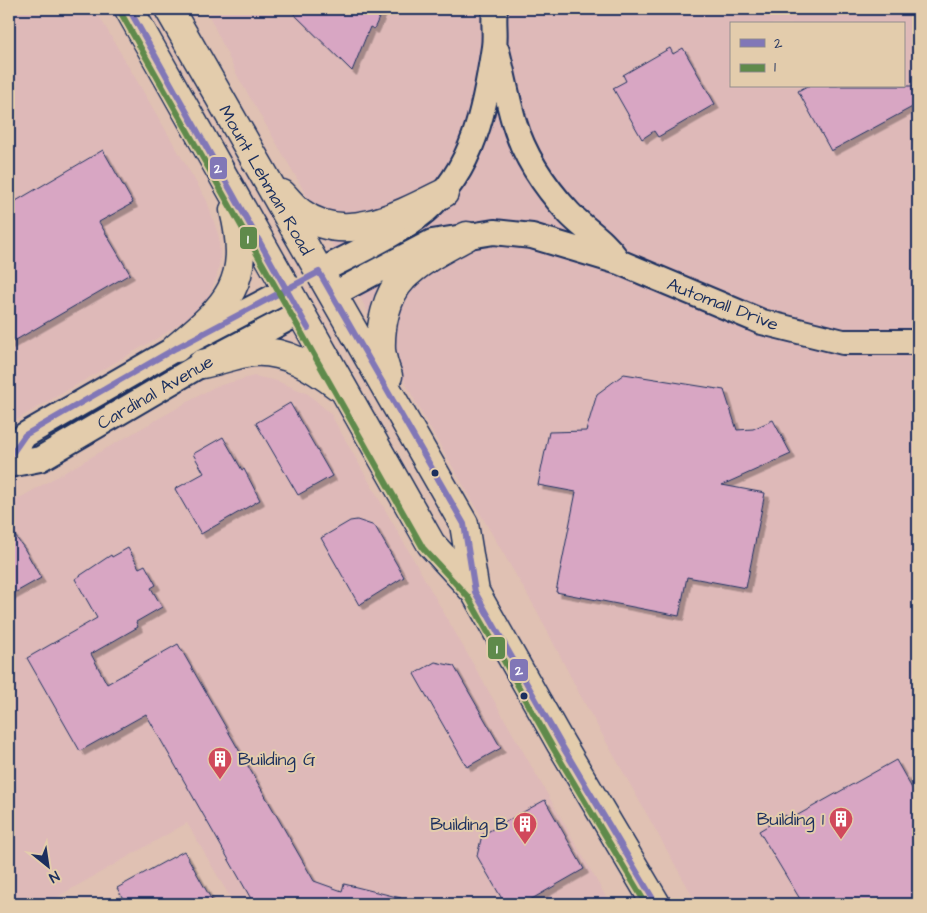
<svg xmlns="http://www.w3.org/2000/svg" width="927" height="913" font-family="'Architects Daughter',sans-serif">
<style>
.built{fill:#deb9b8;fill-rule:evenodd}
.building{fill:#d8a6c3;stroke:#1b2f5e;filter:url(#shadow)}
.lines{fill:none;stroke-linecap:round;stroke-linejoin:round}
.minor-casing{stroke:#1b2f5e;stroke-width:28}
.major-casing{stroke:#1b2f5e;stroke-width:31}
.minor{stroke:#e3ccac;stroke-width:24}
.major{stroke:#e3ccac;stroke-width:28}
.bus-1-casing{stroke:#e3ccac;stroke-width:10}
.bus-2-casing{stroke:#e3ccac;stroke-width:10}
.bus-1{stroke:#8177b7;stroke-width:6}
.bus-2{stroke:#5f8a4b;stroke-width:6}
.bus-dot{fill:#1b2f5e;stroke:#e3ccac;stroke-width:2}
.labels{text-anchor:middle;stroke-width:4;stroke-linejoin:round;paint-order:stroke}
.street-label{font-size:18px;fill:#1b2f5e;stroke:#e3ccac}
.poi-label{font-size:18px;fill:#1b2f5e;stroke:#e3ccac;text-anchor:end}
.line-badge{stroke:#e3ccac;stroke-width:2}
.badge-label{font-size:14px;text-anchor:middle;font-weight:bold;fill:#fff}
</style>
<defs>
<filter id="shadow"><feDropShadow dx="4.5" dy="4.5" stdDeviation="0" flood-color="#0004"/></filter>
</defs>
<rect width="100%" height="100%" fill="#e0c1b3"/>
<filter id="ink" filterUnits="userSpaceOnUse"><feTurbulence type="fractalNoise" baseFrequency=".02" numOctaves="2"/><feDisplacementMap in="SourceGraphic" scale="10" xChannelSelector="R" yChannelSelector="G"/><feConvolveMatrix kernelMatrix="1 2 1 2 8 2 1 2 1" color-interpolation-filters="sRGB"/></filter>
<g filter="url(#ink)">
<path class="built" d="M 9,9 L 95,9 L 207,201 L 219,237 L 220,259 L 217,276 L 208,298 L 191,316 L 166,333 L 9,424 Z
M 206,9 L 918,9 L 918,904 L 697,904 L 579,693 L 537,611 L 423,416 L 299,182 L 238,77 ZM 731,24 L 903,24 L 903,86 L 731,86 Z
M 254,376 L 277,381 L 308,394 L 330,413 L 610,904 L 234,904 L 187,823 L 45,904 L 9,904 L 9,504 L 214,387 Z"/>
<path class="building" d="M 289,9 L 383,9 L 374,29 L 370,27 L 352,71 Z
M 670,48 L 673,54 L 683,48 L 715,104 L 658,137 L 654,131 L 642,139 L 613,88 L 626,81 L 623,75 Z
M 807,86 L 918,86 L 918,104 L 831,151 L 798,91 Z
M 103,150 L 133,203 L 99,222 L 130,274 L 9,344 L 9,205 Z
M 624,374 L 724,390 L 737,430 L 753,429 L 773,420 L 791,454 L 722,485 L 765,493 L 746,588 L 687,577 L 679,616 L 556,592 L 576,492 L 538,485 L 549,432 L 586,431 L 597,394 Z
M 290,403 L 332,476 L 298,495 L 256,423 Z
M 223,437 L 242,470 L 244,469 L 260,500 L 201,534 L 175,489 L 204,473 L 193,454 Z
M 357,520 L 375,526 L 404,577 L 359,605 L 321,538 L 350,521 Z
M 9,528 L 24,548 L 41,578 L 9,596 Z
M 128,548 L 139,568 L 145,565 L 156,585 L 151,588 L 162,607 L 136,622 L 138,627 L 91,654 L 107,684 L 178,644 L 314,881 L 342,891 L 344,884 L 401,898 L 400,904 L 254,904 L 146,714 L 80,751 L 27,658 L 97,618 L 75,579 L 111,555 L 112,557 Z
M 435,662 L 454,666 L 501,748 L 467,767 L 414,674 Z
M 896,760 L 918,799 L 918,904 L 803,904 L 759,831 L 786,815 L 789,820 Z
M 545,800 L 584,869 L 523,904 L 505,904 L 477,856 L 482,835 Z
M 184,851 L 214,904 L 126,904 L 117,888 Z"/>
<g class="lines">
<defs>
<path id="minor" d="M 497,51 C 503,74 507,98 514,122 C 524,156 545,187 569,213 C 584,229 604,240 616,258
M 319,272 C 354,253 394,237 425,211 C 474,170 485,107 494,47 C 496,34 493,21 495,9
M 332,295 L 432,242 L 494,232 L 532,236 L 619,262 L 762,322 L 843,342 L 918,342
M 9,458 L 25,435 L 176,348 L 287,290
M 9,465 L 40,459 L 202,364 L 299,313"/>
<path id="major" d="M 129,9 L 431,544 L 475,592 L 561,744 L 656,904
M 169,9 L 464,524 L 475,592
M 282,194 C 288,200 294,208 301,213 C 345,246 402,214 444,193
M 176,348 C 228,304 252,283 234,210
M 202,364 C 218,361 235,354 252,352 C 284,349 313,367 338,386
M 388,376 C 385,368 382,359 381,350 C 380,327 386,295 403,278 C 420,260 446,248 467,236"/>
</defs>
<use href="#minor" class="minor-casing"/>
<use href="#major" class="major-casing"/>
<use href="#minor" class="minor"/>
<use href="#major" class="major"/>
<defs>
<path id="bus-1" d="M 129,9 L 308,328
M 9,458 L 25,435 L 176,348 L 319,272 L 464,524 L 475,592 L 561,744 L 656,904"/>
<path id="bus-2" d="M 121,13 L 423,548 L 468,597 L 553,748 L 646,904"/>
</defs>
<use href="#bus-1" class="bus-1-casing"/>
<use href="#bus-2" class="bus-2-casing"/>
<use href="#bus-1" class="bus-1"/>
<use href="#bus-2" class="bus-2"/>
</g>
</g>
<defs>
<symbol id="building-pin" viewBox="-11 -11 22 30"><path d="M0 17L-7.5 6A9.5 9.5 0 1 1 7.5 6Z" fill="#d1495b" stroke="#e3ccac"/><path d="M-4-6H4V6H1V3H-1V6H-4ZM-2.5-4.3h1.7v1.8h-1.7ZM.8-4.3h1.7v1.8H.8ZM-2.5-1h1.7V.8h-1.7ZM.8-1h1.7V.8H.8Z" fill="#fff"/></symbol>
</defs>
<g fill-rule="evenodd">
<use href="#building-pin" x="206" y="745" width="28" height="38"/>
<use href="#building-pin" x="827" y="805" width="28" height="38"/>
<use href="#building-pin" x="511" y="810" width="28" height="38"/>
</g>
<g class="bus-dot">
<circle cx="435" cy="473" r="4.5"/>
<circle cx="524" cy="696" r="4.5"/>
</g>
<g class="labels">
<g class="street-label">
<text transform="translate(266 180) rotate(60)" y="6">Mount Lehman Road</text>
<text transform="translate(723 304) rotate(21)" y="6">Automall Drive</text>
<text transform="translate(155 392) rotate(-30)" y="6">Cardinal Avenue</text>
</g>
<g class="poi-label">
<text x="238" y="765" text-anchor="start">Building G</text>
<text x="824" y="825">Building 1</text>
<text x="508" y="830">Building B</text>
</g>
</g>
<g class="line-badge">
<rect x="209" y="156" width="19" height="24" rx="5" fill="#8177b7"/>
<rect x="239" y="226" width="19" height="24" rx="5" fill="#5f8a4b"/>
<rect x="487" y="636" width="19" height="24" rx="5" fill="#5f8a4b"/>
<rect x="509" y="658" width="20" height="24" rx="5" fill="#8177b7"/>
</g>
<g class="badge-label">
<text x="218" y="173">2</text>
<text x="248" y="243">1</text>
<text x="497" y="653">1</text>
<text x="519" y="675">2</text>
</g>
<rect width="927" height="913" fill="none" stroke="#e3ccac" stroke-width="30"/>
<rect x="15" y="15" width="897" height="883" fill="none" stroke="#1b2f5e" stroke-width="2" filter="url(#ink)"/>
<rect x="730" y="22" width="175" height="65" fill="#e3ccac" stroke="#938d8d"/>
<rect x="740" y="39" width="25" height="8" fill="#8177b7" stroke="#938d8d"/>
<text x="774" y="48" font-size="15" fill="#1b2f5e">2</text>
<rect x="740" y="64" width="25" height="8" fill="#5f8a4b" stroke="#938d8d"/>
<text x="774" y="72" font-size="15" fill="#1b2f5e">1</text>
<g transform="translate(48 866) rotate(150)" stroke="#e3ccac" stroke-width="4" paint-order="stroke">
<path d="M0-4L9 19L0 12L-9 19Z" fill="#1b2f5e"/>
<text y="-8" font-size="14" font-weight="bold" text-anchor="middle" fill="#1b2f5e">N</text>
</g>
</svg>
